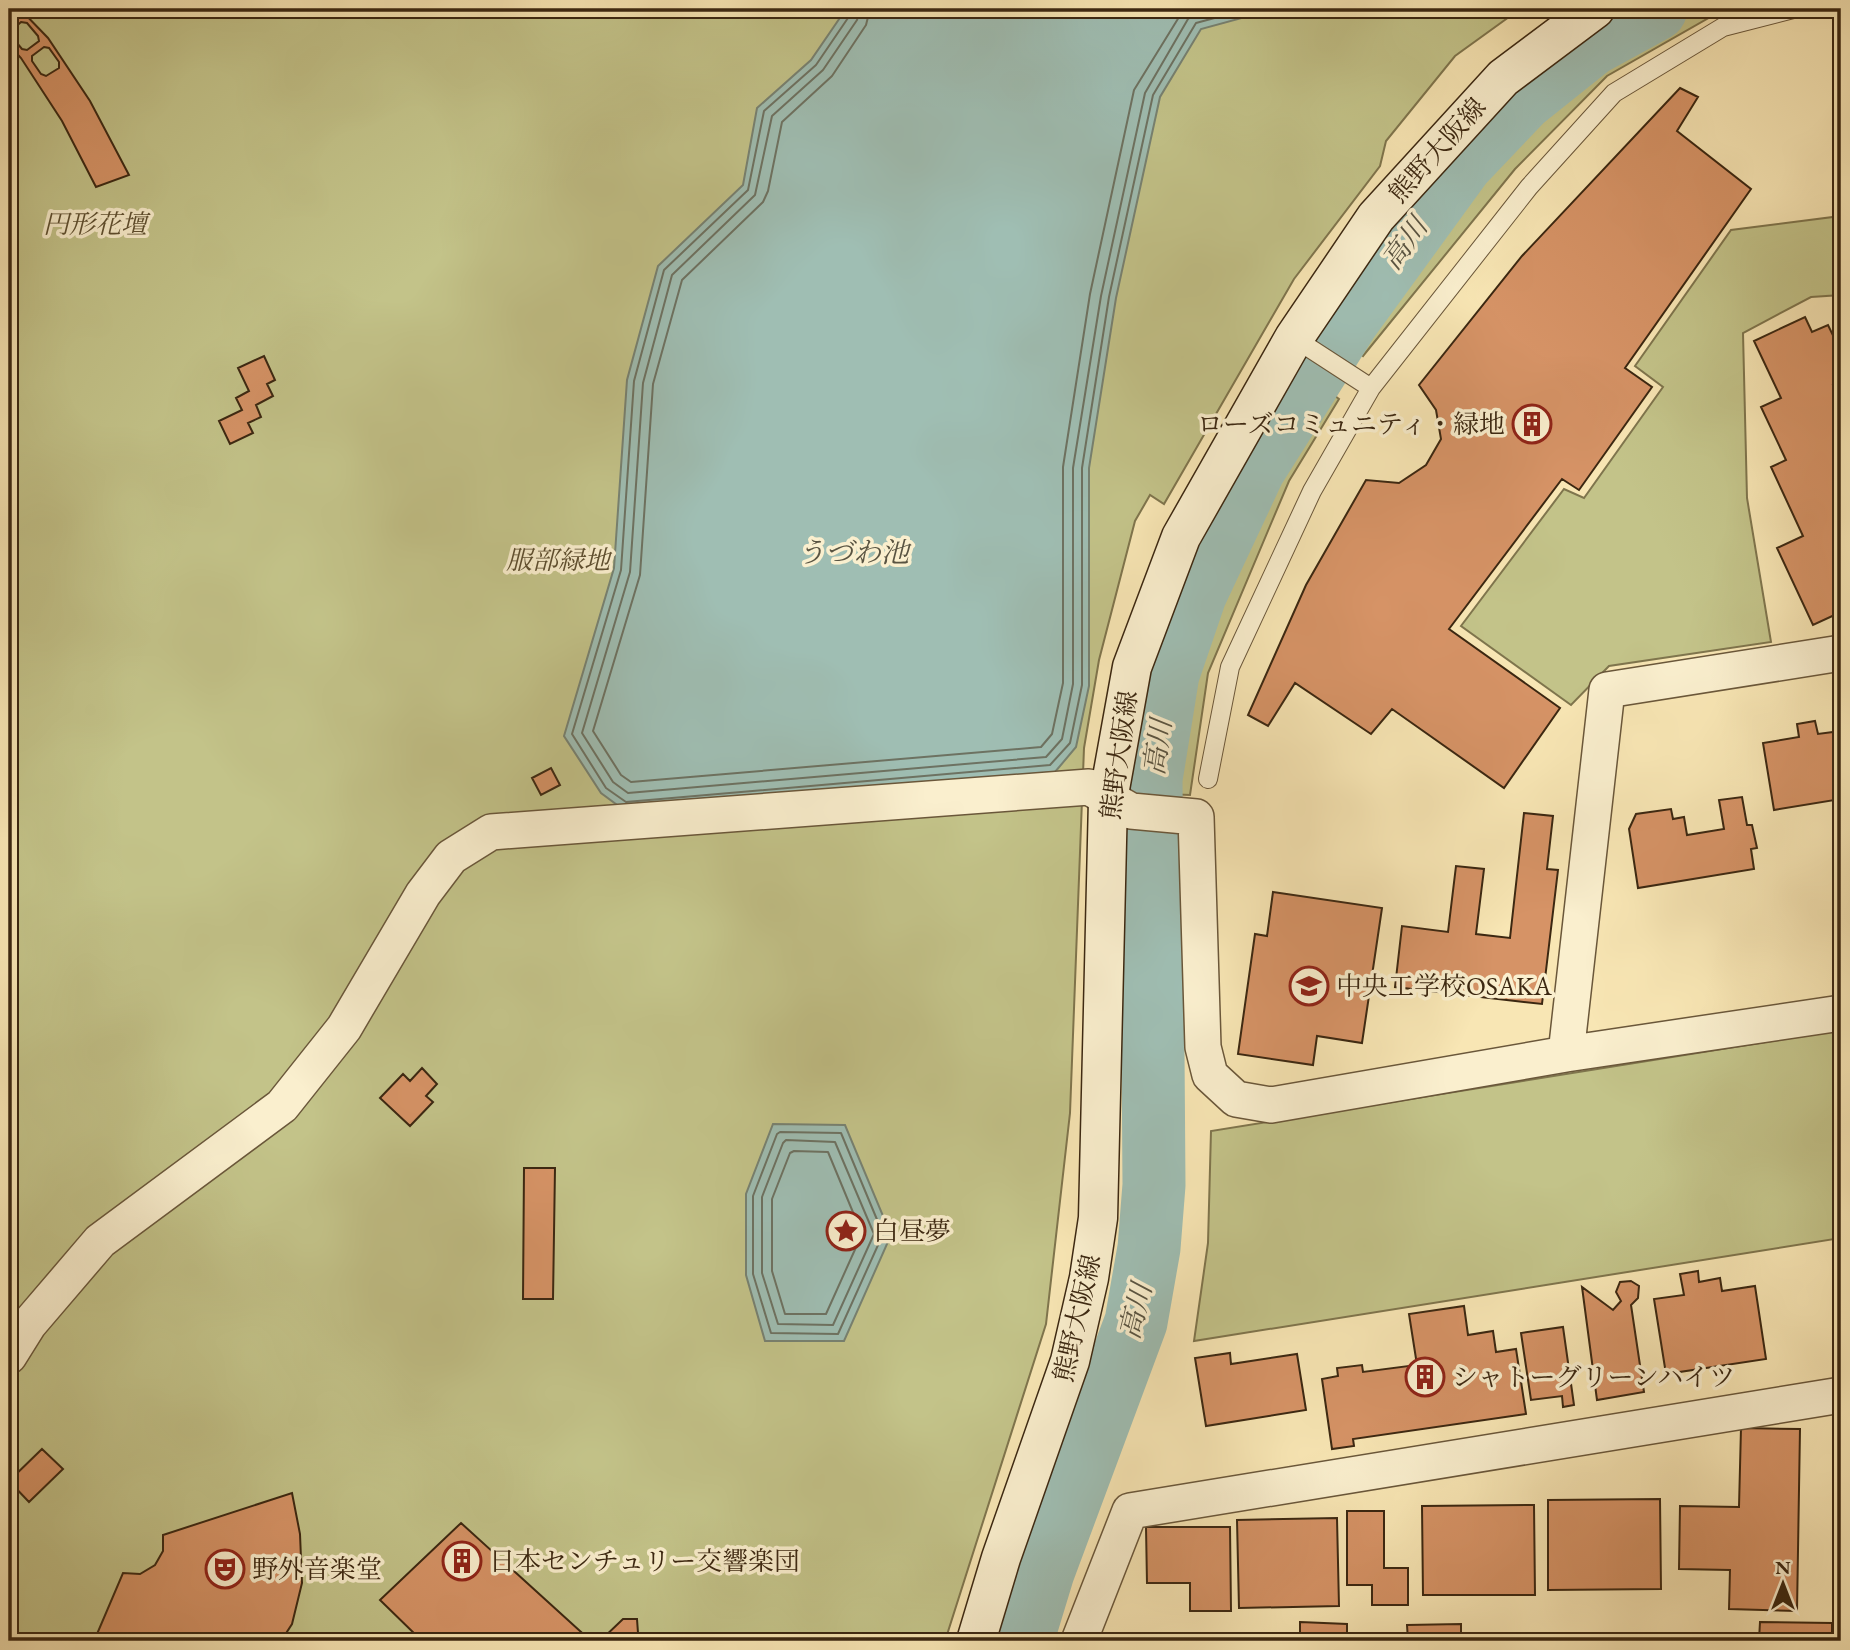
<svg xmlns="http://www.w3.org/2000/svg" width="1850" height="1650" font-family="'EB Garamond','Noto Serif JP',serif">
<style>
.green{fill:#c3c389;stroke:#7f754d;stroke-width:2}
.water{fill:#9fbeb3;stroke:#778272;stroke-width:2}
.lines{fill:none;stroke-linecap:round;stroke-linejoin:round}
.shore{stroke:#6d7262;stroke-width:2}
.river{stroke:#9fbeb3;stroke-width:63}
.building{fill:#d69366;stroke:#3b2711;stroke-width:2;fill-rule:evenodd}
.service-casing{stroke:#6a573a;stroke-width:20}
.minor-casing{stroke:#6a573a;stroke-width:38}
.secondary-casing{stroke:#3b2711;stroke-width:41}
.service{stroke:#faefce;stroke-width:18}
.minor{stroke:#faefce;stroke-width:35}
.secondary{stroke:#faefce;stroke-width:38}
.labels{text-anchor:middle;stroke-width:7;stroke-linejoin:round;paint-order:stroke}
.street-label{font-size:26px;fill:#3b2711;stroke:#faefce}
.park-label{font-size:26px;font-style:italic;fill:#5d4e2f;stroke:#faefce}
.poi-label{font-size:26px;fill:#3b2711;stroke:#faefce;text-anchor:start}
.water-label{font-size:28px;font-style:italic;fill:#595442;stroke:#faefce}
</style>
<rect width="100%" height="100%" fill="#f8e6b4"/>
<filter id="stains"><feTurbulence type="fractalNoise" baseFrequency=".00286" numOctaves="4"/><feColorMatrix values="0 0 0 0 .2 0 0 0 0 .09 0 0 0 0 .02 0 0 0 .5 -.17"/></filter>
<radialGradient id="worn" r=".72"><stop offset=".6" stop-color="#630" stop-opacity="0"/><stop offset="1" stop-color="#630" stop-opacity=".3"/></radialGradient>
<path class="green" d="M 9,9 L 1520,9 L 1455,56 L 1386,141 L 1380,166 L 1294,279 L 1164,504 L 1150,495 L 1135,521 L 1099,660 L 1084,748 L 1070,1113 L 1046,1324 L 945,1641 L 9,1641 Z
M 1672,9 L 1734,9 L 1714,15 L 1607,76 L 1515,169 L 1363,356 L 1346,343 L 1469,169 L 1527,106 L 1598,50 Z
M 1841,216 L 1841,295 L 1811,297 L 1743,333 L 1747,498 L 1771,642 L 1609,666 L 1571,705 L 1461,626 L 1564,489 L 1584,498 L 1663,387 L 1635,366 L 1731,230 Z
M 1319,384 L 1339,399 L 1289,481 L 1208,673 L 1190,795 L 1164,794 L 1179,676 L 1204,599 L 1264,470 Z
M 1841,1030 L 1841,1238 L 1194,1341 L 1208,1243 L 1211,1131 Z"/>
<path class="water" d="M 846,9 L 1275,9 L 1201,29 L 1160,97 L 1116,298 L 1089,468 L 1089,686 L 1076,747 L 1055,772 L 624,810 L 601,793 L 564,736 L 614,568 L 627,380 L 658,266 L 743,185 L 757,108 L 811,60 Z
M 773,1124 L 845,1125 L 891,1235 L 844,1341 L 765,1341 L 746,1275 L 746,1194 Z"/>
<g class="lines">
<path class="shore" d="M 851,9 L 850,15 L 816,65 L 764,111 L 748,190 L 664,270 L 634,381 L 621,570 L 572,734 L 606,788 L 626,802 L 1050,765 L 1070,743 L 1082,685 L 1082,468 L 1109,297 L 1153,95 L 1196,23 L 1248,9
M 860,9 L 857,20 L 823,70 L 772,116 L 755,195 L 672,275 L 643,383 L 630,572 L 582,733 L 613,782 L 628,793 L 1046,757 L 1062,739 L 1073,684 L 1073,468 L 1101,296 L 1145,93 L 1188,19 L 1195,14 L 1214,9
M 870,9 L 866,25 L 832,76 L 782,122 L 768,191 L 763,202 L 682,280 L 653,384 L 640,575 L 593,731 L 621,775 L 631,782 L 1041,747 L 1052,734 L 1063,683 L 1063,467 L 1090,294 L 1134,90 L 1184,9
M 780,1132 L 841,1133 L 883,1234 L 838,1334 L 771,1333 L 753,1274 L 753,1196 L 777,1134 Z
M 786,1140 L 835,1142 L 874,1234 L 833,1325 L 778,1324 L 762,1273 L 762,1197 L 783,1143 Z
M 794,1151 L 828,1152 L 862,1234 L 826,1314 L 785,1314 L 772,1271 L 772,1199 L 790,1153 Z"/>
<path class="river" d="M 1022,1641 L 1043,1572 L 1136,1322 L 1149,1248 L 1154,1185 L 1151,779 L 1168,674 L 1195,595 L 1254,469 L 1347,321 L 1462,163 L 1522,100 L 1592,44 L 1656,9"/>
</g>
<path class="building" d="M 9,9 L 20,9 L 48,38 L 90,101 L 129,175 L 96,187 L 62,121 L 21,58 L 9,45 ZM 21,22 L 27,23 L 38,36 L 39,41 L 27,50 L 22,49 L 11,36 L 10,32 ZM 44,47 L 49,48 L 59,62 L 59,68 L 46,76 L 41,74 L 32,61 L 32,56 Z
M 1680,88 L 1698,97 L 1677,131 L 1751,189 L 1625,368 L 1652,387 L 1579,490 L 1562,479 L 1449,629 L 1560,708 L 1504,788 L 1392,709 L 1371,734 L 1295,683 L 1268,726 L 1248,715 L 1306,585 L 1366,480 L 1399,483 L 1426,465 L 1441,439 L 1436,410 L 1419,385 L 1522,256 Z
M 1805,317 L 1812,332 L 1828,325 L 1841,352 L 1841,381 L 1833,385 L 1841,403 L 1841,453 L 1839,454 L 1841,457 L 1841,612 L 1813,625 L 1777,548 L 1803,536 L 1771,467 L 1786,460 L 1761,407 L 1781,398 L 1754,341 Z
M 264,356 L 275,380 L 267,384 L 273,396 L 256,405 L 261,417 L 248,423 L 253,433 L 230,444 L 219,421 L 242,410 L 236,398 L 249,391 L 238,368 Z
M 1815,721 L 1818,734 L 1841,731 L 1841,799 L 1774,810 L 1763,743 L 1799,737 L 1797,724 Z
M 551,768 L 560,785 L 541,795 L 532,778 Z
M 1742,797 L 1747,825 L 1752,825 L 1757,848 L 1751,849 L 1754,869 L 1638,888 L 1629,829 L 1636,814 L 1671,809 L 1673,819 L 1684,817 L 1687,835 L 1724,829 L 1719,800 Z
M 1524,813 L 1553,816 L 1547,869 L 1558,870 L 1542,1004 L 1395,987 L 1402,926 L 1448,932 L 1456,866 L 1484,869 L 1476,934 L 1510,938 Z
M 1841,885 L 1841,923 L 1835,887 Z
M 1273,892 L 1382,908 L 1362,1043 L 1317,1036 L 1313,1065 L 1238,1054 L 1255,934 L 1267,936 Z
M 422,1068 L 437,1084 L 426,1096 L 433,1102 L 410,1126 L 380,1098 L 403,1074 L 410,1081 Z
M 524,1168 L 555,1168 L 553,1299 L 523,1299 Z
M 1698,1271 L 1699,1282 L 1720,1278 L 1722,1291 L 1755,1286 L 1766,1359 L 1666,1374 L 1654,1299 L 1684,1295 L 1680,1274 Z
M 1631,1281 L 1639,1286 L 1638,1298 L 1631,1305 L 1644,1392 L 1597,1400 L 1582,1287 L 1613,1310 L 1621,1301 L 1616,1292 L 1620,1282 Z
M 1464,1306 L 1468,1335 L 1493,1331 L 1496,1352 L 1516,1349 L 1526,1414 L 1353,1439 L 1354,1446 L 1332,1449 L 1322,1379 L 1338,1376 L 1337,1368 L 1362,1365 L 1363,1372 L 1417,1365 L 1409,1314 Z
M 1563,1327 L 1574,1405 L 1563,1407 L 1562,1396 L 1531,1400 L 1521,1333 Z
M 1230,1353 L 1231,1364 L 1297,1354 L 1306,1410 L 1206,1426 L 1195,1358 Z
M 1741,1428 L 1800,1429 L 1797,1611 L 1729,1609 L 1730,1570 L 1679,1569 L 1680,1506 L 1739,1507 Z
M 42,1449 L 63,1469 L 29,1502 L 9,1481 Z
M 292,1493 L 300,1534 L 302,1583 L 292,1624 L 281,1641 L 94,1641 L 123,1573 L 140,1574 L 155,1565 L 163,1551 L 163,1535 Z
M 1660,1499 L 1661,1589 L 1548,1590 L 1548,1500 Z
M 1534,1505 L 1535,1595 L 1423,1595 L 1422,1506 Z
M 1347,1511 L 1384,1511 L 1384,1568 L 1408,1568 L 1408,1605 L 1372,1605 L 1372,1585 L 1347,1585 Z
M 1337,1518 L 1339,1606 L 1239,1608 L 1237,1520 Z
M 461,1523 L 591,1641 L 422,1641 L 380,1600 Z
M 1146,1527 L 1230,1527 L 1231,1611 L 1190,1611 L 1190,1583 L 1147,1583 Z
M 623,1619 L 637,1619 L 638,1633 L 651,1641 L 600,1641 Z
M 1300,1622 L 1347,1624 L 1347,1641 L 1300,1641 Z
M 1760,1622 L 1832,1623 L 1832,1641 L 1746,1641 L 1759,1640 Z
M 1461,1624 L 1461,1641 L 1408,1641 L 1407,1625 Z
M 1652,1633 L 1653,1641 L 1599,1641 L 1598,1634 Z"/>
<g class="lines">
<defs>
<path id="service" d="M 1294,338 L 1371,388
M 1208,779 L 1230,667 L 1312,491 L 1371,388 L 1529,187 L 1614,93 L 1723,27 L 1793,9"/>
<path id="minor" d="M 1566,1054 L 1607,690 L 1841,653
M 9,1356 L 29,1324 L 100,1241 L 282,1106 L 344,1028 L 423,894 L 451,857 L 491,832 L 1089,787 L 1131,811 L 1196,817 L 1203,1047 L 1210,1075 L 1236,1099 L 1271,1105 L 1566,1054 L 1841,1013
M 1079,1641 L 1130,1511 L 1841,1395"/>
<path id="secondary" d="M 976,1641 L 1001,1558 L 1070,1361 L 1089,1278 L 1098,1218 L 1108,800 L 1132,667 L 1181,537 L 1294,338 L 1376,217 L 1503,78 L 1595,9"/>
</defs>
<use href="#service" class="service-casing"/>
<use href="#minor" class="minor-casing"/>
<use href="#secondary" class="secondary-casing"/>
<use href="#service" class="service"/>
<use href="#minor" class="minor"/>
<use href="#secondary" class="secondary"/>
</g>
<defs>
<symbol id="building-ring" viewBox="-11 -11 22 22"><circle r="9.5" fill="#faefce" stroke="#8f2418" stroke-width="1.5"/><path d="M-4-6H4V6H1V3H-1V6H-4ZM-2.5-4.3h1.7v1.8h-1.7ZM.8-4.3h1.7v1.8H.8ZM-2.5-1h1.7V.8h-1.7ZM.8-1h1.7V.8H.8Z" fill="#8f2418"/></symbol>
<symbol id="university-ring" viewBox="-11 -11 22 22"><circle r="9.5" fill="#faefce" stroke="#8f2418" stroke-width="1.5"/><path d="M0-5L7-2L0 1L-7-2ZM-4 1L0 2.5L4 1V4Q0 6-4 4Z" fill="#8f2418"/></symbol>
<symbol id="sight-ring" viewBox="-11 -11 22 22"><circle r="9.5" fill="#faefce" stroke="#8f2418" stroke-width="1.5"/><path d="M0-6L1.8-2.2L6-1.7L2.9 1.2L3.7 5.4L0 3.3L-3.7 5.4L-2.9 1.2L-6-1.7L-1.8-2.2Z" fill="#8f2418"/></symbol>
<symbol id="theatre-ring" viewBox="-11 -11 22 22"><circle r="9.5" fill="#faefce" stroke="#8f2418" stroke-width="1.5"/><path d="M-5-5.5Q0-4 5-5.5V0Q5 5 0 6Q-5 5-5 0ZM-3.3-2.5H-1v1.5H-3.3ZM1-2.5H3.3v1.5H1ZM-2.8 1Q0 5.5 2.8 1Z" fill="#8f2418"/></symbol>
</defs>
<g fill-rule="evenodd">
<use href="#building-ring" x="1510" y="402" width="44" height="44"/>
<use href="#university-ring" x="1287" y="964" width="44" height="44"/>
<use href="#sight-ring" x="824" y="1209" width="44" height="44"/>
<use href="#building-ring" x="1403" y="1355" width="44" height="44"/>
<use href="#building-ring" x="440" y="1539" width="44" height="44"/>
<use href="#theatre-ring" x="203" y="1547" width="44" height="44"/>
</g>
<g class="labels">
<g class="street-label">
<text transform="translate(1437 150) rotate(-48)" y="9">熊野大阪線</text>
<text transform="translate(1119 755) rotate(-82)" y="9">熊野大阪線</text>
<text transform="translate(1077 1318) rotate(-77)" y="9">熊野大阪線</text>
</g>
<g class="park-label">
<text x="95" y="233">円形花壇</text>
<text x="558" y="569">服部緑地</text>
</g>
<g class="poi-label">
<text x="1505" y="433" text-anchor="end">ローズコミュニティ・緑地</text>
<text x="1336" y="995">中央工学校OSAKA</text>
<text x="873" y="1240">白昼夢</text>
<text x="1452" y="1386">シャトーグリーンハイツ</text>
<text x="489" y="1570">日本センチュリー交響楽団</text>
<text x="252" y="1578">野外音楽堂</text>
</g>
<g class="water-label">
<text transform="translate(1404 243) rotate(-54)" y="10">高川</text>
<text x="853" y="562">うづわ池</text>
<text transform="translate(1157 747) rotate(-82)" y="10">高川</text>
<text transform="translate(1135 1311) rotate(-76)" y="10">高川</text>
</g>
</g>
<rect width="1850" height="1650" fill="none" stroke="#f8e6b4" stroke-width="35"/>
<rect x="10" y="10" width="1829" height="1629" fill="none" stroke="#3b2711" stroke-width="3.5"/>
<rect x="18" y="18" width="1815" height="1615" fill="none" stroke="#3b2711" stroke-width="2"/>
<g transform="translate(1783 1584)" stroke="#faefce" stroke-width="5" paint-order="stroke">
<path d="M0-5L12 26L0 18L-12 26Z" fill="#3b2711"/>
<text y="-10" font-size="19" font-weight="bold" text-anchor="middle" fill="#3b2711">N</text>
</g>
<rect width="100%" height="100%" filter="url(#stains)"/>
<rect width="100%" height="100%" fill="url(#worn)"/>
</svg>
